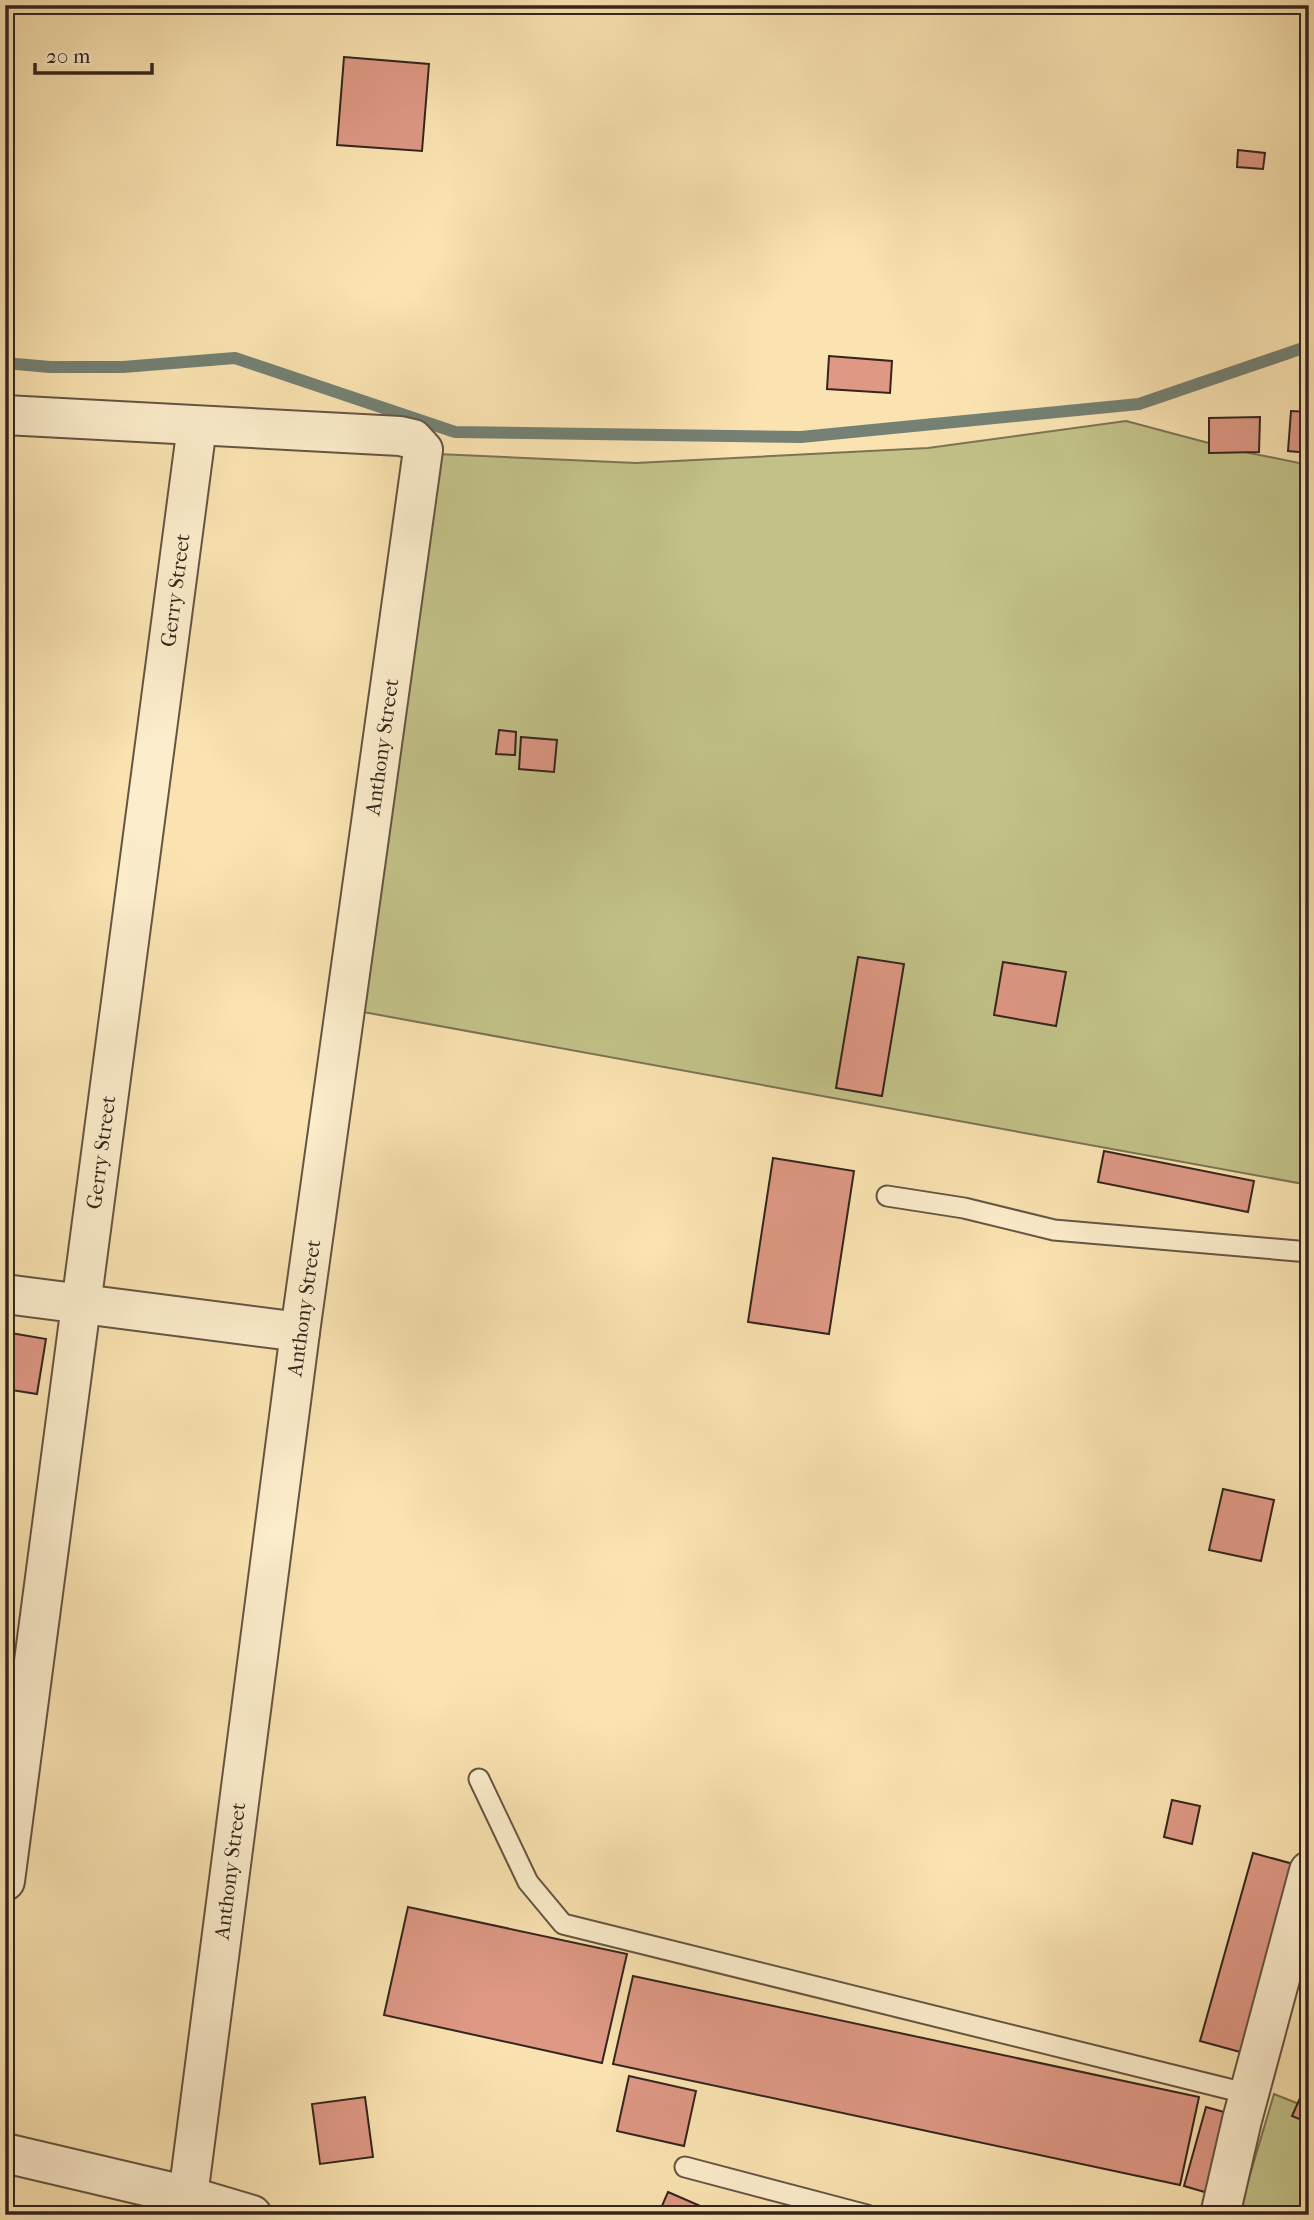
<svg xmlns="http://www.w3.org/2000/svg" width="1314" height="2220" font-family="'IM FELL French Canon',serif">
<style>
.green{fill:#c2c288;stroke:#7b7453;stroke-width:2}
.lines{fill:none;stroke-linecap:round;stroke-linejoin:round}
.stream{stroke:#748174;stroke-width:12}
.building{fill:#de9884;stroke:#34251e;stroke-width:2}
.lane-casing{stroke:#665443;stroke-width:23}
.street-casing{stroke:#665443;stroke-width:42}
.lane{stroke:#fcedcc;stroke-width:19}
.street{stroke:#fcedcc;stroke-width:38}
.labels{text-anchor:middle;stroke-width:6;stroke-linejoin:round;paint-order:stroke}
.street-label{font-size:21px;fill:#34251e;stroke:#fcedcc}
</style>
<rect width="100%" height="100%" fill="#fae3b1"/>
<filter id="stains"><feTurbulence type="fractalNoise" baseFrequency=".00286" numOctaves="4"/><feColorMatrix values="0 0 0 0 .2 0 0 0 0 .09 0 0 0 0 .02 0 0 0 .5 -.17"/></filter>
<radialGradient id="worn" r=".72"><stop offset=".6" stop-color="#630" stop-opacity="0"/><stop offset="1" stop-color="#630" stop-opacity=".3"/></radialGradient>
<path class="green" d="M 1126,421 L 1235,450 L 1309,465 L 1309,1185 L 363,1012 L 438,454 L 636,463 L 928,448 Z
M 1274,2094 L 1309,2108 L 1309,2215 L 1238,2215 Z"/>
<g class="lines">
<path class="stream" d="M 5,363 L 50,367 L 123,367 L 235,358 L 455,432 L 801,437 L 1139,404 L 1309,346"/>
</g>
<path class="building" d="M 344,57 L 429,64 L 422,151 L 337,145 Z
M 1238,150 L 1265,153 L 1263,169 L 1237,167 Z
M 829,356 L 892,361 L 890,393 L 827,389 Z
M 1291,411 L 1309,412 L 1309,453 L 1288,451 Z
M 1260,417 L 1259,452 L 1209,453 L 1209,418 Z
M 499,730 L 516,732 L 515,755 L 496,754 Z
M 521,737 L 557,740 L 554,772 L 519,769 Z
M 858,957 L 904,964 L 882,1096 L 836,1088 Z
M 1003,962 L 1066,972 L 1056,1026 L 994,1015 Z
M 1104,1151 L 1254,1181 L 1248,1212 L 1098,1182 Z
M 773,1158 L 854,1171 L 829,1334 L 748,1322 Z
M 5,1332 L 46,1339 L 37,1394 L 5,1389 Z
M 1223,1489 L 1274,1500 L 1261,1561 L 1209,1550 Z
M 1172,1800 L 1200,1806 L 1192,1844 L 1164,1837 Z
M 1253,1853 L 1297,1865 L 1244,2053 L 1200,2041 Z
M 408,1907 L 627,1954 L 602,2063 L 384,2015 Z
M 633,1976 L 1199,2097 L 1180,2185 L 613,2064 Z
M 629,2076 L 696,2091 L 684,2146 L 617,2131 Z
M 1308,2080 L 1309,2080 L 1309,2123 L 1292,2116 Z
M 365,2097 L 373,2157 L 320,2164 L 312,2104 Z
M 1206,2107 L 1231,2114 L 1208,2193 L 1184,2186 Z
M 668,2192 L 721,2215 L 658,2215 Z"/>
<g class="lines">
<defs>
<path id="lane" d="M 887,1196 L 964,1208 L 1054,1230 L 1309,1252
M 479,1779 L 528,1882 L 563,1924 L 1249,2094
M 685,2167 L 867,2215"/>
<g id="street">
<path d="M 5,415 L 400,436 L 413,439 L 423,450 L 300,1332 L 188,2196"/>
<path d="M 5,1294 L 300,1332"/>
<path id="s1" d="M 5,1881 L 197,426"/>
<path d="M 5,2153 L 188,2196 L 252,2215"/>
<path d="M 1220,2215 L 1242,2120 L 1309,1871"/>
</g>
</defs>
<use href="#lane" class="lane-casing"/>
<use href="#street" class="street-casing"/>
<use href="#lane" class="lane"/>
<use href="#street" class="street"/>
</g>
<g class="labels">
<g class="street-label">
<text dy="7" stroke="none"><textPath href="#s1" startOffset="1302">Gerry Street</textPath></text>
<text transform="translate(382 747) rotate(-82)" y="7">Anthony Street</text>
<text dy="7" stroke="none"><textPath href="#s1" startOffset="735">Gerry Street</textPath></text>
<text transform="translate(304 1308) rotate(-82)" y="7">Anthony Street</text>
<text transform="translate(230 1871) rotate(-83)" y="7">Anthony Street</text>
</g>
</g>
<rect width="1314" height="2220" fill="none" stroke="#fae3b1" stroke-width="28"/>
<rect x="7" y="7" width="1300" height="2206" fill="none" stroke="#34251e" stroke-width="3.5"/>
<rect x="14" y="14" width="1286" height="2192" fill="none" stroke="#34251e" stroke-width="2"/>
<path d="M35 63v10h117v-10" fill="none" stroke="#34251e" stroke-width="3.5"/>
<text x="46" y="63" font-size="21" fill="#34251e" stroke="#fcedcc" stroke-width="5" paint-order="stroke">20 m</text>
<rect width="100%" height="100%" filter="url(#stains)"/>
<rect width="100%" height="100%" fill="url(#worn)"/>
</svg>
